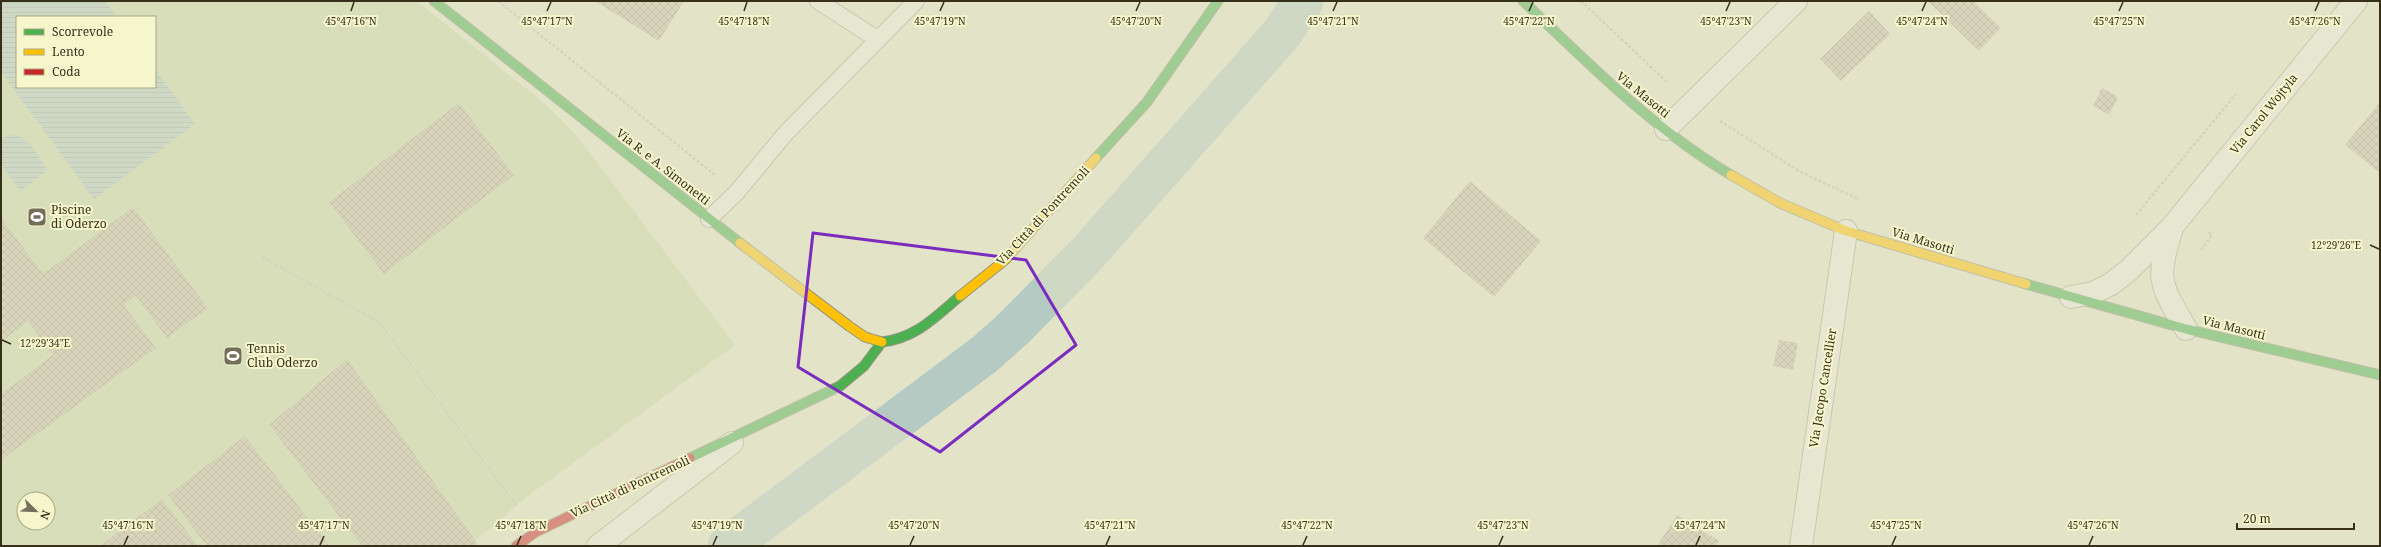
<svg xmlns="http://www.w3.org/2000/svg" width="2381" height="547" font-family="'Noto Serif',serif">
<style>
.green{fill:#cad7a9;fill-rule:evenodd}
.water{fill:url(#water-rules)}
.lines{fill:none;stroke-linecap:round;stroke-linejoin:round}
.canal{stroke:#b4cac2;stroke-width:41}
.building{fill:url(#building-cross-hatch)}
.lane-casing{stroke:#a8a692;stroke-width:18}
.street-casing{stroke:#a8a692;stroke-width:24}
.fast-casing{stroke:#979582;stroke-width:11}
.slow-casing{stroke:#979582;stroke-width:11}
.jam-casing{stroke:#979582;stroke-width:11}
.path{stroke:#c3c2b2;stroke-width:2.5;stroke-dasharray:3 2;stroke-linecap:butt}
.lane{stroke:#ebebdb;stroke-width:16}
.street{stroke:#ebebdb;stroke-width:22}
.fast{stroke:#4caf50;stroke-width:9}
.slow{stroke:#ffc107;stroke-width:9}
.jam{stroke:#c62828;stroke-width:9}
.marked{fill:none;stroke:#7b2cbf;stroke-width:3;stroke-linejoin:round}
.ticks{fill:none;stroke:#36301b;stroke-width:1.5}
.labels{text-anchor:middle;stroke-width:4;stroke-linejoin:round;paint-order:stroke}
.street-label{font-size:12px;fill:#36301b;stroke:#f6f6cc}
.poi-label{font-size:12px;fill:#36301b;stroke:#f6f6cc;text-anchor:start}
.ticks-label{font-size:10px;text-anchor:middle;fill:#36301b;stroke:#f6f6cc;stroke-width:4;stroke-linejoin:round;paint-order:stroke}
</style>
<defs>
<pattern id="water-rules" width="6" height="5" patternUnits="userSpaceOnUse"><rect width="6" height="5" fill="#b4cac2"/><path d="M0 2.5h6" fill="none" stroke="#9baea6"/></pattern>
<pattern id="building-cross-hatch" width="8" height="8" patternUnits="userSpaceOnUse"><rect width="8" height="8" fill="#c7c1a9"/><path d="M0 0l8 8M0 8l8-8" fill="none" stroke="#a29d89"/></pattern>
</defs>
<rect width="100%" height="100%" fill="#e3e3c8"/>
<path class="green" d="M 1,1 L 417,1 L 544,103 L 578,137 L 735,345 L 517,504 L 497,524 L 466,546 L 1,546 ZM 17,17 L 155,17 L 155,87 L 17,87 ZM 24,499 L 48,499 L 48,523 L 24,523 Z"/>
<path class="water" d="M 1,1 L 105,1 L 117,17 L 17,17 L 17,87 L 155,87 L 155,69 L 195,124 L 94,199 L 1,72 Z
M 9,135 C 28,133 38,157 48,170 L 20,191 L 1,164 L 1,139 Z"/>
<g class="lines">
<path class="canal" d="M 728,546 L 985,354 L 1014,328 L 1087,254 L 1283,32 L 1303,1"/>
</g>
<path class="building" d="M 595,1 L 684,1 L 659,41 Z
M 1930,1 L 1973,1 L 2001,28 L 1979,51 L 1929,2 Z
M 1869,11 L 1890,34 L 1841,81 L 1820,59 Z
M 2102,88 L 2118,97 L 2109,115 L 2093,106 Z
M 2380,102 L 2380,173 L 2345,145 Z
M 459,103 L 514,175 L 384,274 L 329,202 Z
M 1470,181 L 1541,241 L 1494,297 L 1423,238 Z
M 133,207 L 208,308 L 167,338 L 136,296 L 124,305 L 156,348 L 1,460 L 1,394 L 53,355 L 28,321 L 1,342 L 1,218 L 43,274 Z
M 1779,340 L 1798,343 L 1793,370 L 1773,366 Z
M 347,359 L 479,546 L 362,546 L 269,425 Z
M 245,436 L 329,546 L 207,546 L 168,495 Z
M 162,499 L 198,546 L 100,546 Z
M 1677,515 L 1719,541 L 1716,546 L 1657,546 Z"/>
<g class="lines">
<defs>
<path id="lane" d="M 818,1 L 877,39
M 709,219 L 737,192 L 785,134 L 916,1"/>
<path id="street" d="M 1666,129 L 1796,1
M 2172,228 C 2156,281 2159,282 2186,329
M 2071,297 L 2093,293 L 2111,284 L 2128,271 L 2172,227 L 2356,1
M 598,546 L 732,443
M 1801,546 L 1846,231"/>
<path id="fast" d="M 434,1 L 740,243
M 1523,1 C 1588,63 1653,129 1731,175
M 1096,158 L 1147,102 L 1218,1
M 2026,284 L 2186,329 L 2380,375
M 690,458 L 840,386 L 864,366 L 882,342 C 916,338 935,317 960,296"/>
<path id="slow" d="M 1731,175 L 1780,203 L 1846,231 L 2026,284
M 740,243 L 849,326 L 865,337 L 882,342
M 960,296 L 1005,260 L 1096,158"/>
<path id="jam" d="M 516,546 L 536,532 L 690,458"/>
</defs>
<use href="#lane" class="lane-casing"/>
<use href="#street" class="street-casing"/>
<use href="#fast" class="fast-casing"/>
<use href="#slow" class="slow-casing"/>
<use href="#jam" class="jam-casing"/>
<path class="path" d="M 498,1 L 715,175
M 1581,1 L 1668,83
M 1720,121 L 1799,171 L 1860,200
M 2136,215 L 2236,94
M 2201,250 L 2212,235 L 2209,232
M 262,257 L 379,322 L 517,506"/>
<use href="#lane" class="lane"/>
<use href="#street" class="street"/>
<use href="#fast" class="fast"/>
<use href="#slow" class="slow"/>
<use href="#jam" class="jam"/>
</g>
<path d="M0 0H2381V547H0ZM 813,233 L 1026,260 L 1076,345 L 940,452 L 798,367 Z" fill="#e3e3c8" fill-opacity=".55" fill-rule="evenodd"/>
<path class="marked" d="M 813,233 L 1026,260 L 1076,345 L 940,452 L 798,367 Z"/>
<path class="ticks" d="M 351,11 L 354,2M 547,11 L 551,2M 744,11 L 747,2M 940,11 L 944,2M 1136,11 L 1140,2M 1333,11 L 1337,2M 1529,11 L 1533,2M 1726,11 L 1730,2M 1922,11 L 1926,2M 2119,11 L 2123,2M 2315,11 L 2319,2M 2370,245 L 2379,249M 2,340 L 11,344M 124,545 L 128,536M 320,545 L 324,536M 517,545 L 521,536M 713,545 L 717,536M 910,545 L 914,536M 1106,545 L 1110,536M 1303,545 L 1307,536M 1499,545 L 1503,536M 1696,545 L 1700,536M 1892,545 L 1896,536M 2089,545 L 2093,536"/>
<defs>
<symbol id="stadium-square" viewBox="-11 -11 22 22"><rect x="-9" y="-9" width="18" height="18" rx="4" fill="#736f58" stroke="#f6f6cc"/><path d="M0-5a6.5 5 0 1 0 0 10a6.5 5 0 1 0 0-10ZM-3.5-1.8h7v3.6h-7Z" fill="#fff"/></symbol>
</defs>
<g fill-rule="evenodd">
<use href="#stadium-square" x="26" y="206" width="22" height="22"/>
<use href="#stadium-square" x="222" y="345" width="22" height="22"/>
</g>
<g class="labels">
<g class="street-label">
<text transform="translate(1643 95) rotate(39)" y="4">Via Masotti</text>
<text transform="translate(2264 114) rotate(-51)" y="4">Via Carol Wojtyla</text>
<text transform="translate(663 167) rotate(38)" y="4">Via R. e A. Simonetti</text>
<text transform="translate(1043 216) rotate(-47)" y="4">Via Città di Pontremoli</text>
<text transform="translate(1923 241) rotate(17)" y="4">Via Masotti</text>
<text transform="translate(2234 328) rotate(14)" y="4">Via Masotti</text>
<text transform="translate(1823 388) rotate(-81)" y="4">Via Jacopo Cancellier</text>
<text transform="translate(630 487) rotate(-25)" y="4">Via Città di Pontremoli</text>
</g>
<g class="poi-label">
<text x="51" y="214">Piscine<tspan x="51" dy="14">di Oderzo</tspan></text>
<text x="247" y="353">Tennis<tspan x="247" dy="14">Club Oderzo</tspan></text>
</g>
</g>
<g class="ticks-label">
<text x="351" y="25">45°47'16"N</text>
<text x="547" y="25">45°47'17"N</text>
<text x="744" y="25">45°47'18"N</text>
<text x="940" y="25">45°47'19"N</text>
<text x="1333" y="25">45°47'21"N</text>
<text x="1529" y="25">45°47'22"N</text>
<text x="1726" y="25">45°47'23"N</text>
<text x="1922" y="25">45°47'24"N</text>
<text x="2119" y="25">45°47'25"N</text>
<text x="1136" y="25">45°47'20"N</text>
<text x="2315" y="25">45°47'26"N</text>
<text x="2336" y="249">12°29'26"E</text>
<text x="45" y="347">12°29'34"E</text>
<text x="128" y="529">45°47'16"N</text>
<text x="324" y="529">45°47'17"N</text>
<text x="521" y="529">45°47'18"N</text>
<text x="717" y="529">45°47'19"N</text>
<text x="914" y="529">45°47'20"N</text>
<text x="1110" y="529">45°47'21"N</text>
<text x="1307" y="529">45°47'22"N</text>
<text x="1503" y="529">45°47'23"N</text>
<text x="1700" y="529">45°47'24"N</text>
<text x="1896" y="529">45°47'25"N</text>
<text x="2093" y="529">45°47'26"N</text>
</g>
<rect width="2381" height="547" fill="none" stroke="#36301b" stroke-width="4"/>
<rect x="16" y="16" width="140" height="72" fill="#f6f6cc" stroke="#a9a785"/>
<rect x="24" y="29" width="20" height="6" fill="#4caf50" stroke="#a9a785"/>
<text x="52" y="36" font-size="12" fill="#36301b">Scorrevole</text>
<rect x="24" y="49" width="20" height="6" fill="#ffc107" stroke="#a9a785"/>
<text x="52" y="56" font-size="12" fill="#36301b">Lento</text>
<rect x="24" y="69" width="20" height="6" fill="#c62828" stroke="#a9a785"/>
<text x="52" y="76" font-size="12" fill="#36301b">Coda</text>
<g transform="translate(36 511) rotate(113)"><circle r="19" fill="#f6f6cc" stroke="#a9a785"/>
<path d="M0-3L7 15L0 10L-7 15Z" fill="#736f58"/>
<text y="-6" font-size="11" font-weight="bold" text-anchor="middle" fill="#36301b">N</text>
</g>
<path d="M2237 523v6h117v-6" fill="none" stroke="#36301b" stroke-width="2"/>
<text x="2243" y="523" font-size="12" fill="#36301b" stroke="#f6f6cc" stroke-width="3" paint-order="stroke">20 m</text>
</svg>
